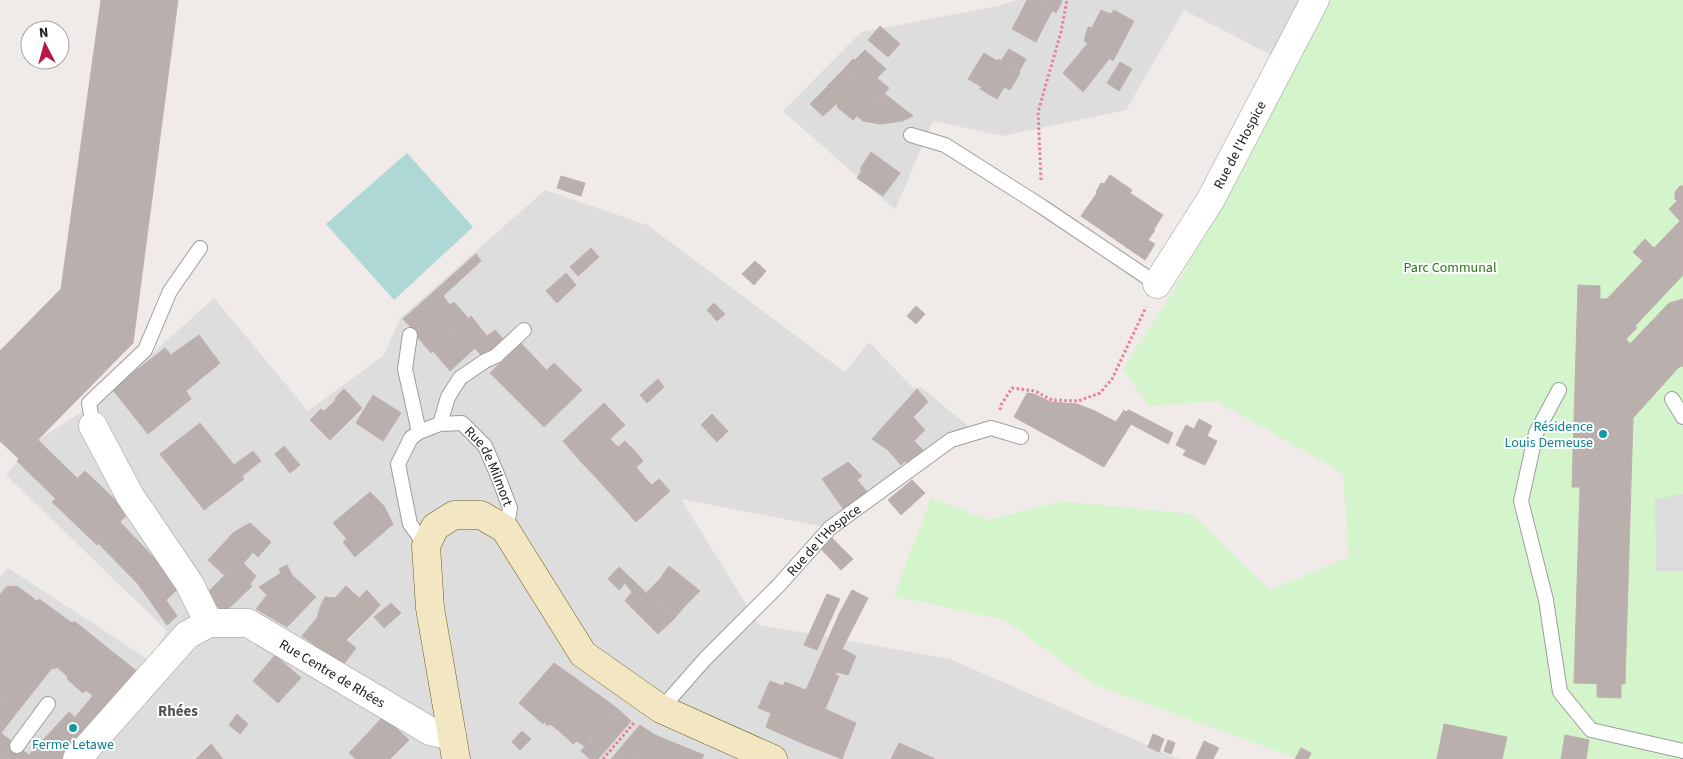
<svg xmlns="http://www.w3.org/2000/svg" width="1683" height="759" font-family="'Source Sans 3',sans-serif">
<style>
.residential{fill:#deddde}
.park{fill:#d4f4cb}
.parking{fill:#dcdcdc}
.water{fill:#aed8d5}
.building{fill:#b9b0ae;stroke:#c0afac}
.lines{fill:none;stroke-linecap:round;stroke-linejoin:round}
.lane-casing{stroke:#9d9d9d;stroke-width:16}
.street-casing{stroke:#9d9d9d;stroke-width:29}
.secondary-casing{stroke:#6d5c12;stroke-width:29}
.path{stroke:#ea7e94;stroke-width:3;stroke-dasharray:2.5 2.5;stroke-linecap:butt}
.lane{stroke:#fff;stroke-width:14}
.street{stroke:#fff;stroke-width:28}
.secondary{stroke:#f3e7c3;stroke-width:28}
.culture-dot{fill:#0f9aa8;stroke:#fff;stroke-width:2}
.labels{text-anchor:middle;stroke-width:4;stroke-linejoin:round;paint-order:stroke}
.street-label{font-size:14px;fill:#202020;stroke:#fff}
.park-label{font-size:14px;fill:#2c7419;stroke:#fff}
.culture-label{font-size:14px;fill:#0d838f;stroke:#fff;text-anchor:end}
.neighbourhood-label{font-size:15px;font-weight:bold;fill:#535353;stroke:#fff}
</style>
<rect width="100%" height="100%" fill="#f0ebe8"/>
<path class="residential" d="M 1017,0 L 1311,0 L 1277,58 L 1184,10 L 1126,110 L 1003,136 L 933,121 L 895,210 L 783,111 L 861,32 L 998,6 Z
M 545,190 L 647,225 L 845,372 L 869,342 L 914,389 L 921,387 L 968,426 L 825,527 L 681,499 L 759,625 L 950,659 L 1179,759 L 0,759 L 0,577 L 8,568 L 149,660 L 167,631 L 6,475 L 19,459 L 38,440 L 103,398 L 214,298 L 308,411 L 384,355 L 400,318 Z"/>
<path class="park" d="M 1328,0 L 1683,0 L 1683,759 L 1299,759 L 1095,685 L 1005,620 L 894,596 L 931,498 L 989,520 L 1060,501 L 1191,514 L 1270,590 L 1349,557 L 1343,473 L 1217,401 L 1149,406 L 1123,369 L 1174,290 Z"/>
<path class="parking" d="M 1683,494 L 1683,571 L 1656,571 L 1655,499 Z"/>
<path class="water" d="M 407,153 L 473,227 L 394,300 L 326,224 Z"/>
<path class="building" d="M 101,0 L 178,0 L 133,343 L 19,459 L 0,441 L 0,351 L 61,289 Z
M 1027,0 L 1036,0 L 1052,11 L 1044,26 L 1021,12 Z
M 1036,0 L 1060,0 L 1062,1 L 1056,13 Z
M 1101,10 L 1111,14 L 1114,10 L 1134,21 L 1113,61 L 1089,42 L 1087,43 L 1084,41 L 1088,27 L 1092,28 Z
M 1021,12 L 1044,26 L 1036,42 L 1012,29 Z
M 880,26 L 900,44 L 888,57 L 868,40 Z
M 1089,42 L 1109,59 L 1083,92 L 1063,73 Z
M 1009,49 L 1026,59 L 1019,72 L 1001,61 Z
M 865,50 L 886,69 L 877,78 L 889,88 L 863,121 L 857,116 L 874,96 L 863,86 L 873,75 L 855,60 Z
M 984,53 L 997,61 L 982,87 L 968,79 Z
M 853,59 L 873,75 L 863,86 L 844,69 Z
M 998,59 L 1020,73 L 1010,90 L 1004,87 L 997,99 L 980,89 Z
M 1120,62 L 1132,69 L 1119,91 L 1107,83 Z
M 844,69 L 858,82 L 843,100 L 827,86 Z
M 858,82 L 874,96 L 853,120 L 837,107 Z
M 828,86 L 843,100 L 838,106 L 836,104 L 823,116 L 810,104 Z
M 885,94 L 913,116 L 902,121 L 880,124 L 863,121 Z
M 871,152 L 900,173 L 883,196 L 857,178 L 862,170 L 860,169 Z
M 1110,175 L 1132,190 L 1130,193 L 1163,215 L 1154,229 L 1135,216 L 1123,233 L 1143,247 L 1148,240 L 1155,244 L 1145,260 L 1081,216 L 1097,193 L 1096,192 L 1101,183 L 1104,184 Z
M 561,176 L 585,183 L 581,196 L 557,188 Z
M 1680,186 L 1683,186 L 1683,275 L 1635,326 L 1637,328 L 1626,339 L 1630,344 L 1669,303 L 1683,299 L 1683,366 L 1679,367 L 1633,418 L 1625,684 L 1574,683 L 1580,487 L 1572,487 L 1578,285 L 1600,286 L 1600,299 L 1607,299 L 1643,261 L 1633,252 L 1645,239 L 1654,248 L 1680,221 L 1669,209 L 1677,201 L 1675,199 L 1675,192 Z
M 1135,216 L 1155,230 L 1143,247 L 1123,233 Z
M 591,248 L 599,257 L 578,276 L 570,267 Z
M 476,254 L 481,261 L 443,296 L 450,305 L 454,302 L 468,318 L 431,353 L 415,334 L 416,333 L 403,319 Z
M 755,261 L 766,271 L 754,285 L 742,274 Z
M 566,273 L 576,285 L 557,303 L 546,291 Z
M 714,303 L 725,314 L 717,321 L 707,310 Z
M 916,306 L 925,314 L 916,324 L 907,316 Z
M 471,316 L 487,336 L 495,330 L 504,340 L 484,359 L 475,348 L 450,371 L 433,351 Z
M 199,335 L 220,363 L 186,391 L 191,399 L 148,434 L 112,389 L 165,348 L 171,355 Z
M 521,343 L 550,374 L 520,403 L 490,373 Z
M 554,363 L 582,390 L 544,427 L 520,403 L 550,374 L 547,370 Z
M 658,379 L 664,387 L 647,403 L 640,395 Z
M 344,389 L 362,408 L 344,426 L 323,412 L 336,400 L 335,398 Z
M 917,389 L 928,402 L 913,417 L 925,430 L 914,441 L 923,450 L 908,463 L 905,461 L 901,465 L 888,450 L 872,439 Z
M 1027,393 L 1034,394 L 1051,402 L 1077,404 L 1095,411 L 1072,449 L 1014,417 Z
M 373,395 L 401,413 L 383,441 L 356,423 Z
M 604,403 L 625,425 L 583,464 L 563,441 Z
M 321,409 L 344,426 L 330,440 L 310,420 Z
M 1124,410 L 1126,412 L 1129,410 L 1173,433 L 1168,444 L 1131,424 L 1104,467 L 1072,449 L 1095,411 L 1116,422 Z
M 712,414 L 728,431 L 717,442 L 701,425 Z
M 1199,419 L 1212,426 L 1207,436 L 1217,441 L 1205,465 L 1183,455 L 1186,450 L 1176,445 L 1186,425 L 1194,429 Z
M 200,423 L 234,465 L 253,451 L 261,461 L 242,476 L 244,479 L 204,510 L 160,454 Z
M 610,439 L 618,447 L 625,441 L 635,451 L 601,483 L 583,464 Z
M 38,440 L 77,478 L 56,499 L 17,461 Z
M 284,446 L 300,465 L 290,473 L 275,454 Z
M 635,451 L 643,461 L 636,467 L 645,478 L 618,502 L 601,483 Z
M 848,462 L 862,476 L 857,480 L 868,493 L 844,510 L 822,479 Z
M 85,471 L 129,513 L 97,545 L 52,502 Z
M 645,478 L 652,485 L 659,479 L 670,491 L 636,522 L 618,502 Z
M 912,480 L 925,493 L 901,515 L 888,500 Z
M 370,492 L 384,506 L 347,539 L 333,523 Z
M 384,506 L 393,524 L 355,557 L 343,542 Z
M 120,522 L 159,563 L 138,584 L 99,544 Z
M 250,523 L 271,542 L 258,557 L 253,552 L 241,566 L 237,563 L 225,576 L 208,560 L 234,532 Z
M 832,538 L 853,559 L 841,570 L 821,549 Z
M 159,563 L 179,588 L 166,600 L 177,616 L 167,625 L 138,584 Z
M 237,563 L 241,566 L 243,563 L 256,576 L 250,584 L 252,586 L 224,613 L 205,595 Z
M 287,565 L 292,575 L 316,597 L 287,627 L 256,609 L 267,595 L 259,587 L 281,573 L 279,569 Z
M 669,566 L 700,591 L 685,606 L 659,580 Z
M 619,567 L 674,619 L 658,634 L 625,601 L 632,592 L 625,583 L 619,590 L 608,579 Z
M 659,580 L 685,606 L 674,619 L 647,592 Z
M 17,586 L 37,601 L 39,599 L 72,623 L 74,621 L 139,673 L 97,723 L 88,714 L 80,722 L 75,717 L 93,696 L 86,690 L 83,693 L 67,679 L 68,677 L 57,667 L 54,669 L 52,668 L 18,711 L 0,696 L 0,595 L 6,587 Z
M 346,586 L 359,598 L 347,609 L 338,603 L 333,607 L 321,605 L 325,597 L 335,598 Z
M 367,590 L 380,605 L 373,613 L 359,598 Z
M 852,590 L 868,598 L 842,649 L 856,656 L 848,675 L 837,672 L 835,675 L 839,676 L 825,709 L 795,696 L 779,733 L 766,727 L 771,713 L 758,708 L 770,681 L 783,686 L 785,682 L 806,690 L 840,612 Z
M 827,594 L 840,599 L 817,650 L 804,645 Z
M 359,598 L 373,613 L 346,640 L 356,648 L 343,665 L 302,636 L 317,618 L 321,605 L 333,607 L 338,603 L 346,610 Z
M 391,603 L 401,613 L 384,628 L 374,617 Z
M 275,655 L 301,678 L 278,703 L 253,681 Z
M 554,663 L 578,680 L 543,724 L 519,703 Z
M 578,680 L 593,691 L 568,720 L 566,718 L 558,730 L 550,724 L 548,726 L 544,722 Z
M 1597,683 L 1621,684 L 1621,698 L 1597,697 Z
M 593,691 L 606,700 L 570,741 L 558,730 L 566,718 L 568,720 Z
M 0,696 L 18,711 L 1,733 L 29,755 L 69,712 L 80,722 L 88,714 L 97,723 L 63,759 L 0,759 Z
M 795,696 L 825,709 L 809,746 L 779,733 Z
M 606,700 L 618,709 L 584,746 L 577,741 L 573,744 L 570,741 Z
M 618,709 L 631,721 L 598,759 L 590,759 L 581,751 Z
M 825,709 L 856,723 L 842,759 L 809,746 Z
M 237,714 L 248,724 L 240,734 L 229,725 Z
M 383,716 L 409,740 L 394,755 L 369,732 Z
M 1444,724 L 1507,737 L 1502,759 L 1437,759 Z
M 640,725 L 655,735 L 633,759 L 611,759 Z
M 522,731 L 531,739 L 520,750 L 512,742 Z
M 369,732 L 394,755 L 390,759 L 356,759 L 349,753 Z
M 1153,734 L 1164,739 L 1159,752 L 1148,747 Z
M 655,735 L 704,755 L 702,759 L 633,759 Z
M 1565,735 L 1589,740 L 1586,759 L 1561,759 Z
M 1168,740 L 1175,743 L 1171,754 L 1164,751 Z
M 1204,741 L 1219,748 L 1213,759 L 1196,759 Z
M 899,743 L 922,753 L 919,759 L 891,759 Z
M 211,744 L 223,759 L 196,759 Z
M 1301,748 L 1311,753 L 1308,759 L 1295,759 Z
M 922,753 L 935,759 L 919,759 Z"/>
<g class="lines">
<defs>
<g id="lane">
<path d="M 911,135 L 945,145 L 1041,206 L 1157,284"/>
<path d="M 410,335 L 405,369 L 419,432"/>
<path d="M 1559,390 L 1536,433 L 1521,501 L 1546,600 L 1560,692 L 1591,730 L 1683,751"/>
<path d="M 1672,399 L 1683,417"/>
<path d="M 440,424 L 448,397 L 460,378 L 485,361 L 496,356 L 524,330"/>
<path d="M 93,426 L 89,403 L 145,350 L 170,291 L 200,248"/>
<path id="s1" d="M 426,546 L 410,524 L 398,464 L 411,438 L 419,432 L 440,424 L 462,423 L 485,446 L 497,474 L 510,508 L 506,532"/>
<path id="s2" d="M 661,709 L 705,659 L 779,585 L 830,528 L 951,440 L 991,428 L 1021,437"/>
<path d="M 17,746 L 48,704"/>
</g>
<g id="street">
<path id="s3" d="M 1157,284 L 1211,199 L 1315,0"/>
<path d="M 93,426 L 130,496 L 189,583 L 209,623"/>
<path id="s4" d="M 77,759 L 187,635 L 209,623 L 248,623 L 430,731 L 452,736"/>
</g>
<path id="secondary" d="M 456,759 L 430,608 L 426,546 L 435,527 L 454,515 L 481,515 L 505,529 L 583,654 L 661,709 L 773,759"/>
</defs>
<use href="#lane" class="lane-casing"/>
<use href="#street" class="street-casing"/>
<use href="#secondary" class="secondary-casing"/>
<path class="path" d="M 1041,180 L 1038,112 L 1061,32 L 1067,0
M 1000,410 L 1001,405 L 1012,388 L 1035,391 L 1052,400 L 1078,401 L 1100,393 L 1112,379 L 1146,307
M 603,759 L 634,723"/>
<use href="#lane" class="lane"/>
<use href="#street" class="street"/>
<use href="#secondary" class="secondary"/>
</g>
<g class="culture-dot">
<circle cx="1603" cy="434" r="5"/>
<circle cx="73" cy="728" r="5"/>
</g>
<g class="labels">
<g class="street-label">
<text dy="5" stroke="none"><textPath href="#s3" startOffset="162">Rue de l'Hospice</textPath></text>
<text dy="5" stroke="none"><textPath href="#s1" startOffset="224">Rue de Milmort</textPath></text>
<text dy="5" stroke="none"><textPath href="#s2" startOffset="235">Rue de l'Hospice</textPath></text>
<text dy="5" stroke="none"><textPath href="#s4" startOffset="328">Rue Centre de Rhées</textPath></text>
</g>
<g class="park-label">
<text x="1450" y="272">Parc Communal</text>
</g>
<g class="culture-label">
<text x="1593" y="431">Résidence<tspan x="1593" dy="16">Louis Demeuse</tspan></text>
<text x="73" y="749" text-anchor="middle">Ferme Letawe</text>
</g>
<g class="neighbourhood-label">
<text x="178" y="716">Rhées</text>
</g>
</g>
<g transform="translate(45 45) rotate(354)"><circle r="24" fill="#ffffff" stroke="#a6a6a6"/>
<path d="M0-4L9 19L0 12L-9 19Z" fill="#ba1748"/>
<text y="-8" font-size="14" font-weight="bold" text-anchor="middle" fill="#202020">N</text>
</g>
</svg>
